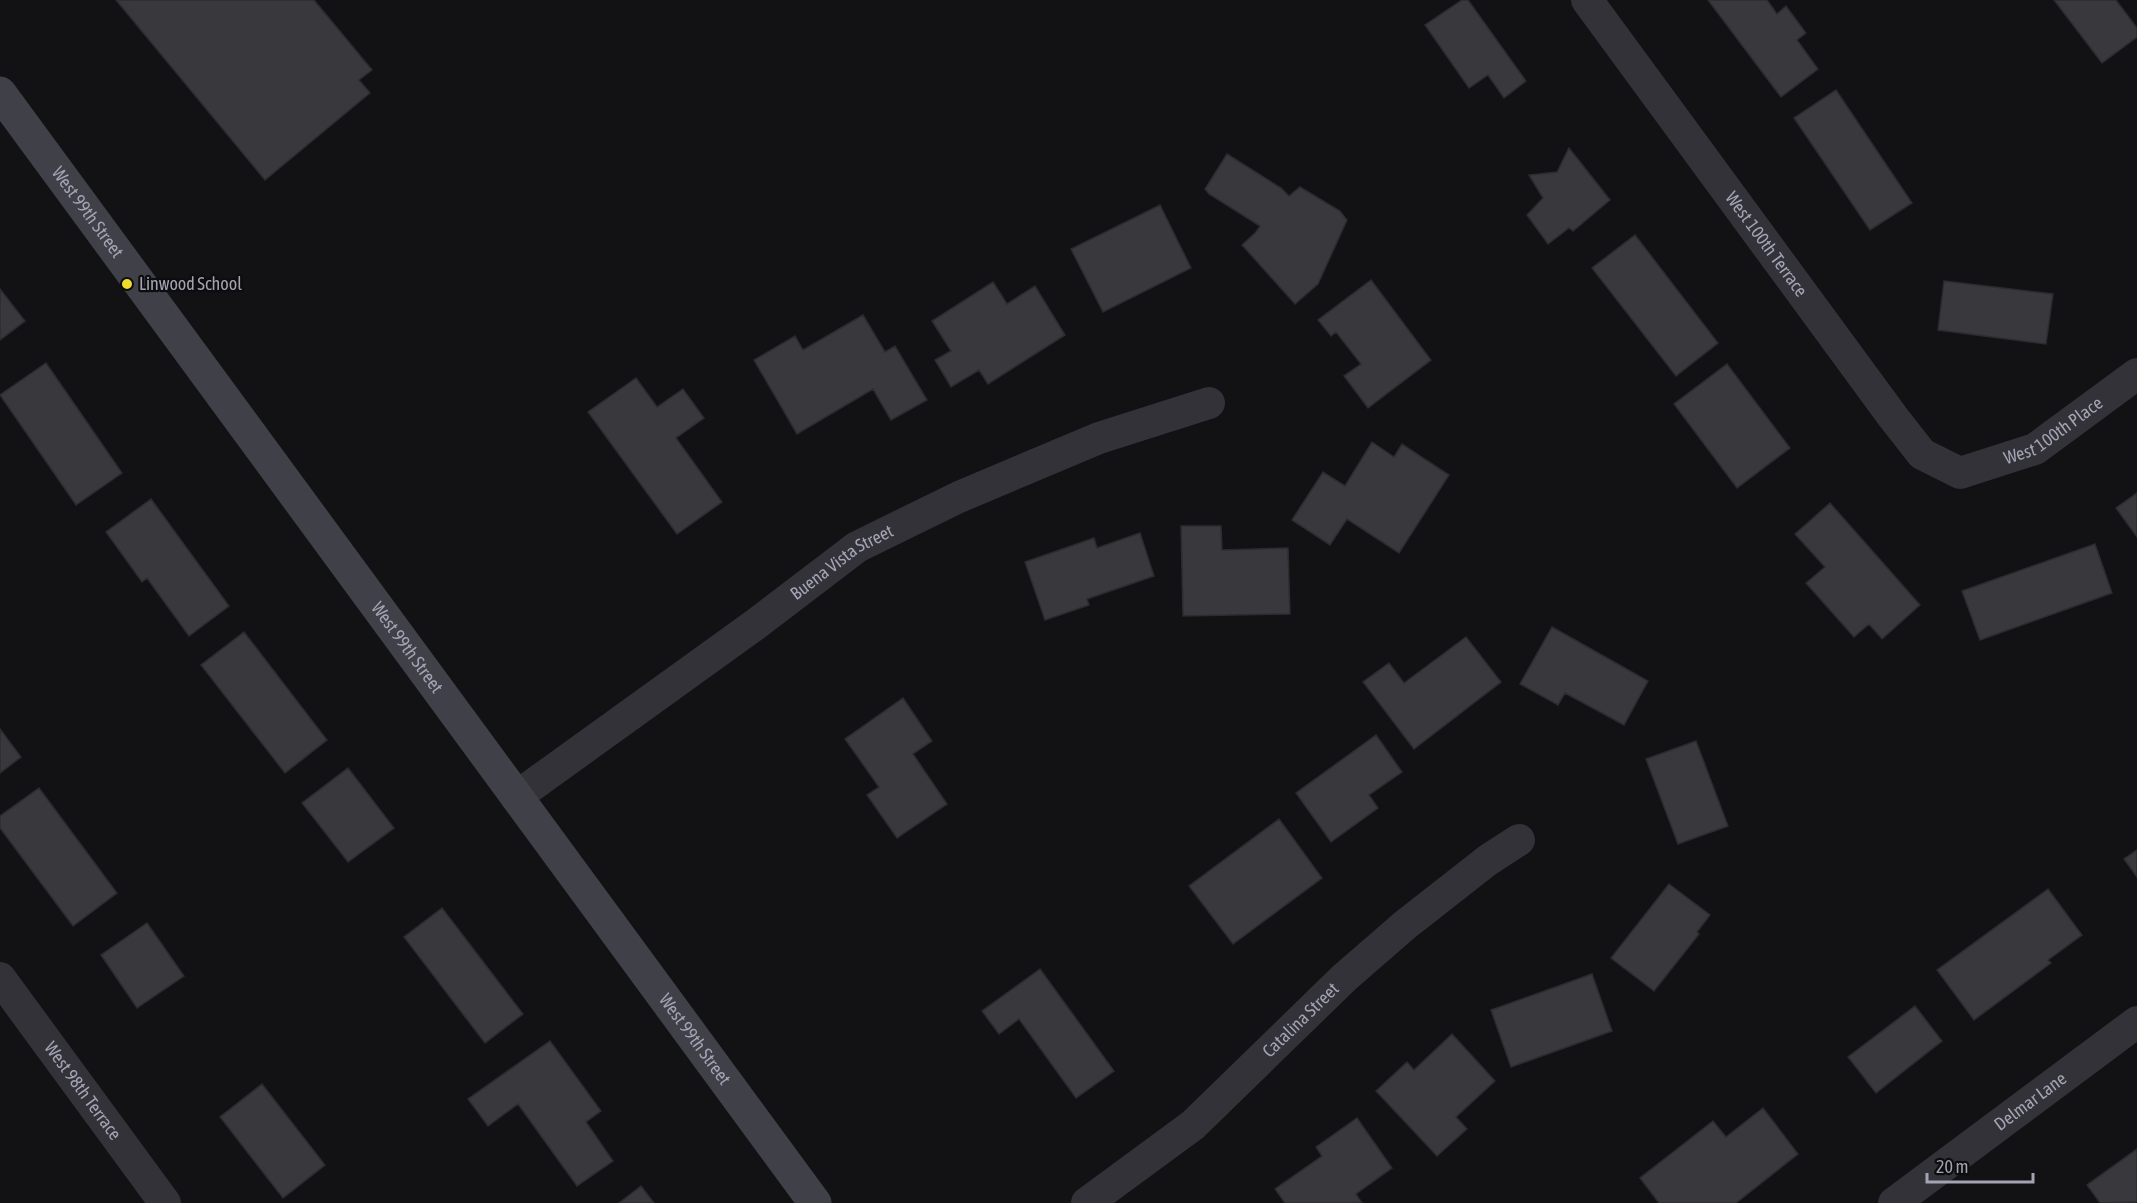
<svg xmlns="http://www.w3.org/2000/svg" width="2137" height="1203" font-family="'Asap Condensed',sans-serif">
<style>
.building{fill:#39383d;stroke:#2c2b2f;stroke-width:1.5}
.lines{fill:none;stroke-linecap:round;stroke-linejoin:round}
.street{stroke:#333238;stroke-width:32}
.secondary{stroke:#404048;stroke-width:33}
.poi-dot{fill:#efda2d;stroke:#0d0c0e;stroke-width:2}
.labels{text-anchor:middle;stroke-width:4.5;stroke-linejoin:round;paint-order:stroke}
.street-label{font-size:18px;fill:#a3a4b3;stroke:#0d0c0e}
.poi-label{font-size:18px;fill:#a3a4b3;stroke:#0d0c0e;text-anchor:start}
</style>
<rect width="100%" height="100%" fill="#121113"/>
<path class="building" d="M 116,0 L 314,0 L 372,70 L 359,80 L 370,93 L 265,180 Z
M 1462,0 L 1468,0 L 1526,81 L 1504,98 L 1488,75 L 1469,88 L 1425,25 Z
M 1708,0 L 1767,0 L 1777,14 L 1786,6 L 1806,33 L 1797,40 L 1818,69 L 1781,97 Z
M 2054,0 L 2116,0 L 2137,28 L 2137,37 L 2102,63 Z
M 1836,90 L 1912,203 L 1870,230 L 1794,118 Z
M 1569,148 L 1610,200 L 1573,231 L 1569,228 L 1548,244 L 1527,215 L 1543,198 L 1529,175 L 1557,172 Z
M 1227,154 L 1281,188 L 1289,196 L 1300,187 L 1340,211 L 1347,220 L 1318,284 L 1295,304 L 1242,245 L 1256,232 L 1260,226 L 1209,194 L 1205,189 Z
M 1160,205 L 1191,268 L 1103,312 L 1071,249 Z
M 1635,235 L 1718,343 L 1676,376 L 1592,268 Z
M 1371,280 L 1431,360 L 1368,408 L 1344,376 L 1361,364 L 1336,332 L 1331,336 L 1318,320 Z
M 1944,281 L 2053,294 L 2046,344 L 1938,330 Z
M 993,282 L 1007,304 L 1035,286 L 1065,335 L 988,384 L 979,370 L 951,387 L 935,360 L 951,351 L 932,321 Z
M 0,289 L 25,321 L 0,340 Z
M 863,315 L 885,352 L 895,346 L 927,400 L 891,420 L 873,389 L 797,434 L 754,360 L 795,336 L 803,350 Z
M 46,363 L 122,473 L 76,505 L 0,395 Z
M 1727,364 L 1790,448 L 1737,488 L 1674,404 Z
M 636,378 L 657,407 L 683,389 L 704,418 L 676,438 L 722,502 L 677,534 L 588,412 Z
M 1372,442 L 1394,457 L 1402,444 L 1449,475 L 1399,553 L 1347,519 L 1330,545 L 1292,520 L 1323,472 L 1345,486 Z
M 2137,493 L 2137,537 L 2116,508 Z
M 151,499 L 229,606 L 189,636 L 147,578 L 142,582 L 106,532 Z
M 1830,503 L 1920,605 L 1882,639 L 1869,624 L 1854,637 L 1806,583 L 1825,567 L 1795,534 Z
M 1181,526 L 1221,526 L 1222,550 L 1288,548 L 1290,614 L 1183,616 Z
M 1140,533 L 1154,576 L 1087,599 L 1089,605 L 1045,620 L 1025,562 L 1094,538 L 1097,548 Z
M 2095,544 L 2112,593 L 1980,640 L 1962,591 Z
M 1552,627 L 1648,681 L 1624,725 L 1565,693 L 1558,705 L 1520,684 Z
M 244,632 L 327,740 L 285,773 L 201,665 Z
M 1466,637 L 1501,682 L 1414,749 L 1363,682 L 1389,663 L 1404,683 Z
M 903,698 L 932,741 L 913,754 L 947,804 L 897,838 L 867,795 L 879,787 L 845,739 Z
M 0,729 L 21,757 L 0,773 Z
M 1376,735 L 1402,772 L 1369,795 L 1378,808 L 1331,842 L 1296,793 Z
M 1696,741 L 1728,826 L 1678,844 L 1646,759 Z
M 348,768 L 394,828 L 348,862 L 302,803 Z
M 39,788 L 117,893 L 73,926 L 0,828 L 0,816 Z
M 1279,819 L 1322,878 L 1233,944 L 1189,886 Z
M 2137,850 L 2137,877 L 2124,859 Z
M 1669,884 L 1710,915 L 1697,932 L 1699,934 L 1654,991 L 1611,958 Z
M 2048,889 L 2082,935 L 2048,960 L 2051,963 L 1974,1020 L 1937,970 Z
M 442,908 L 523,1014 L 485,1043 L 404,937 Z
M 147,923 L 184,976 L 137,1008 L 101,955 Z
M 1040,969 L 1114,1071 L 1076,1098 L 1019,1019 L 999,1034 L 982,1011 Z
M 1592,974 L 1612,1031 L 1511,1067 L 1491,1010 Z
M 1915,1006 L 1942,1041 L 1876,1093 L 1848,1057 Z
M 1452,1034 L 1495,1081 L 1456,1117 L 1467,1129 L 1437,1156 L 1376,1091 L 1407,1062 L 1414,1070 Z
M 550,1041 L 601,1111 L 586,1122 L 613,1161 L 577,1186 L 518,1104 L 488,1126 L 468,1099 Z
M 262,1084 L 325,1165 L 283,1198 L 220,1117 Z
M 1763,1108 L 1798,1154 L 1736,1203 L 1659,1203 L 1640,1178 L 1713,1121 L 1726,1137 Z
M 1357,1118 L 1392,1168 L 1356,1194 L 1362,1203 L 1285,1203 L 1275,1189 L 1322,1156 L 1316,1147 Z
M 2137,1149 L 2137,1202 L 2100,1203 L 2087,1185 Z
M 641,1186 L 654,1203 L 619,1203 Z"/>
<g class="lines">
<g class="street">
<path id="s1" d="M 1587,0 L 1893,417 L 1922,454 L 1960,473 L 2035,449 L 2137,374"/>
<path id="s2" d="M 516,797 L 756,624 L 857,547 L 959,497 L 1099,438 L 1209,403"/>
<path id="s3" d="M 0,978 L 165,1203"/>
<path id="s4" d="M 1087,1203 L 1193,1125 L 1344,978 L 1405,925 L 1488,860 L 1519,840"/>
<path id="s5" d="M 1894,1203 L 2137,1022"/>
</g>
<path class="secondary" id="s6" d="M 0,93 L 815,1203"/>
</g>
<circle class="poi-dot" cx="127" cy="284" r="6"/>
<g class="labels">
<g class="street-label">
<text dy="6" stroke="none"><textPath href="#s6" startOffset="148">West 99th Street</textPath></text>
<text dy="6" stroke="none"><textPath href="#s1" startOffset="303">West 100th Terrace</textPath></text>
<text dy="6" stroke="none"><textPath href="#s1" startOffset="710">West 100th Place</textPath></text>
<text dy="6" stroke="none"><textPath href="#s2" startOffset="402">Buena Vista Street</textPath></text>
<text dy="6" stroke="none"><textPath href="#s6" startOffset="688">West 99th Street</textPath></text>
<text dy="6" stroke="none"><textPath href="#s4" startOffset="282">Catalina Street</textPath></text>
<text dy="6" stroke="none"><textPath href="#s6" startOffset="1174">West 99th Street</textPath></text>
<text dy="6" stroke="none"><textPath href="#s3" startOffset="140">West 98th Terrace</textPath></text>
<text dy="6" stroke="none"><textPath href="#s5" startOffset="170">Delmar Lane</textPath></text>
</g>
<g class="poi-label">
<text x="139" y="290">Linwood School</text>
</g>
</g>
<path d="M1927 1173v9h106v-9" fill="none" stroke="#a3a4b3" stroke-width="3"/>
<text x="1936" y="1173" font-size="18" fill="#a3a4b3" stroke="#0d0c0e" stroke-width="4.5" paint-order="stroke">20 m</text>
</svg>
